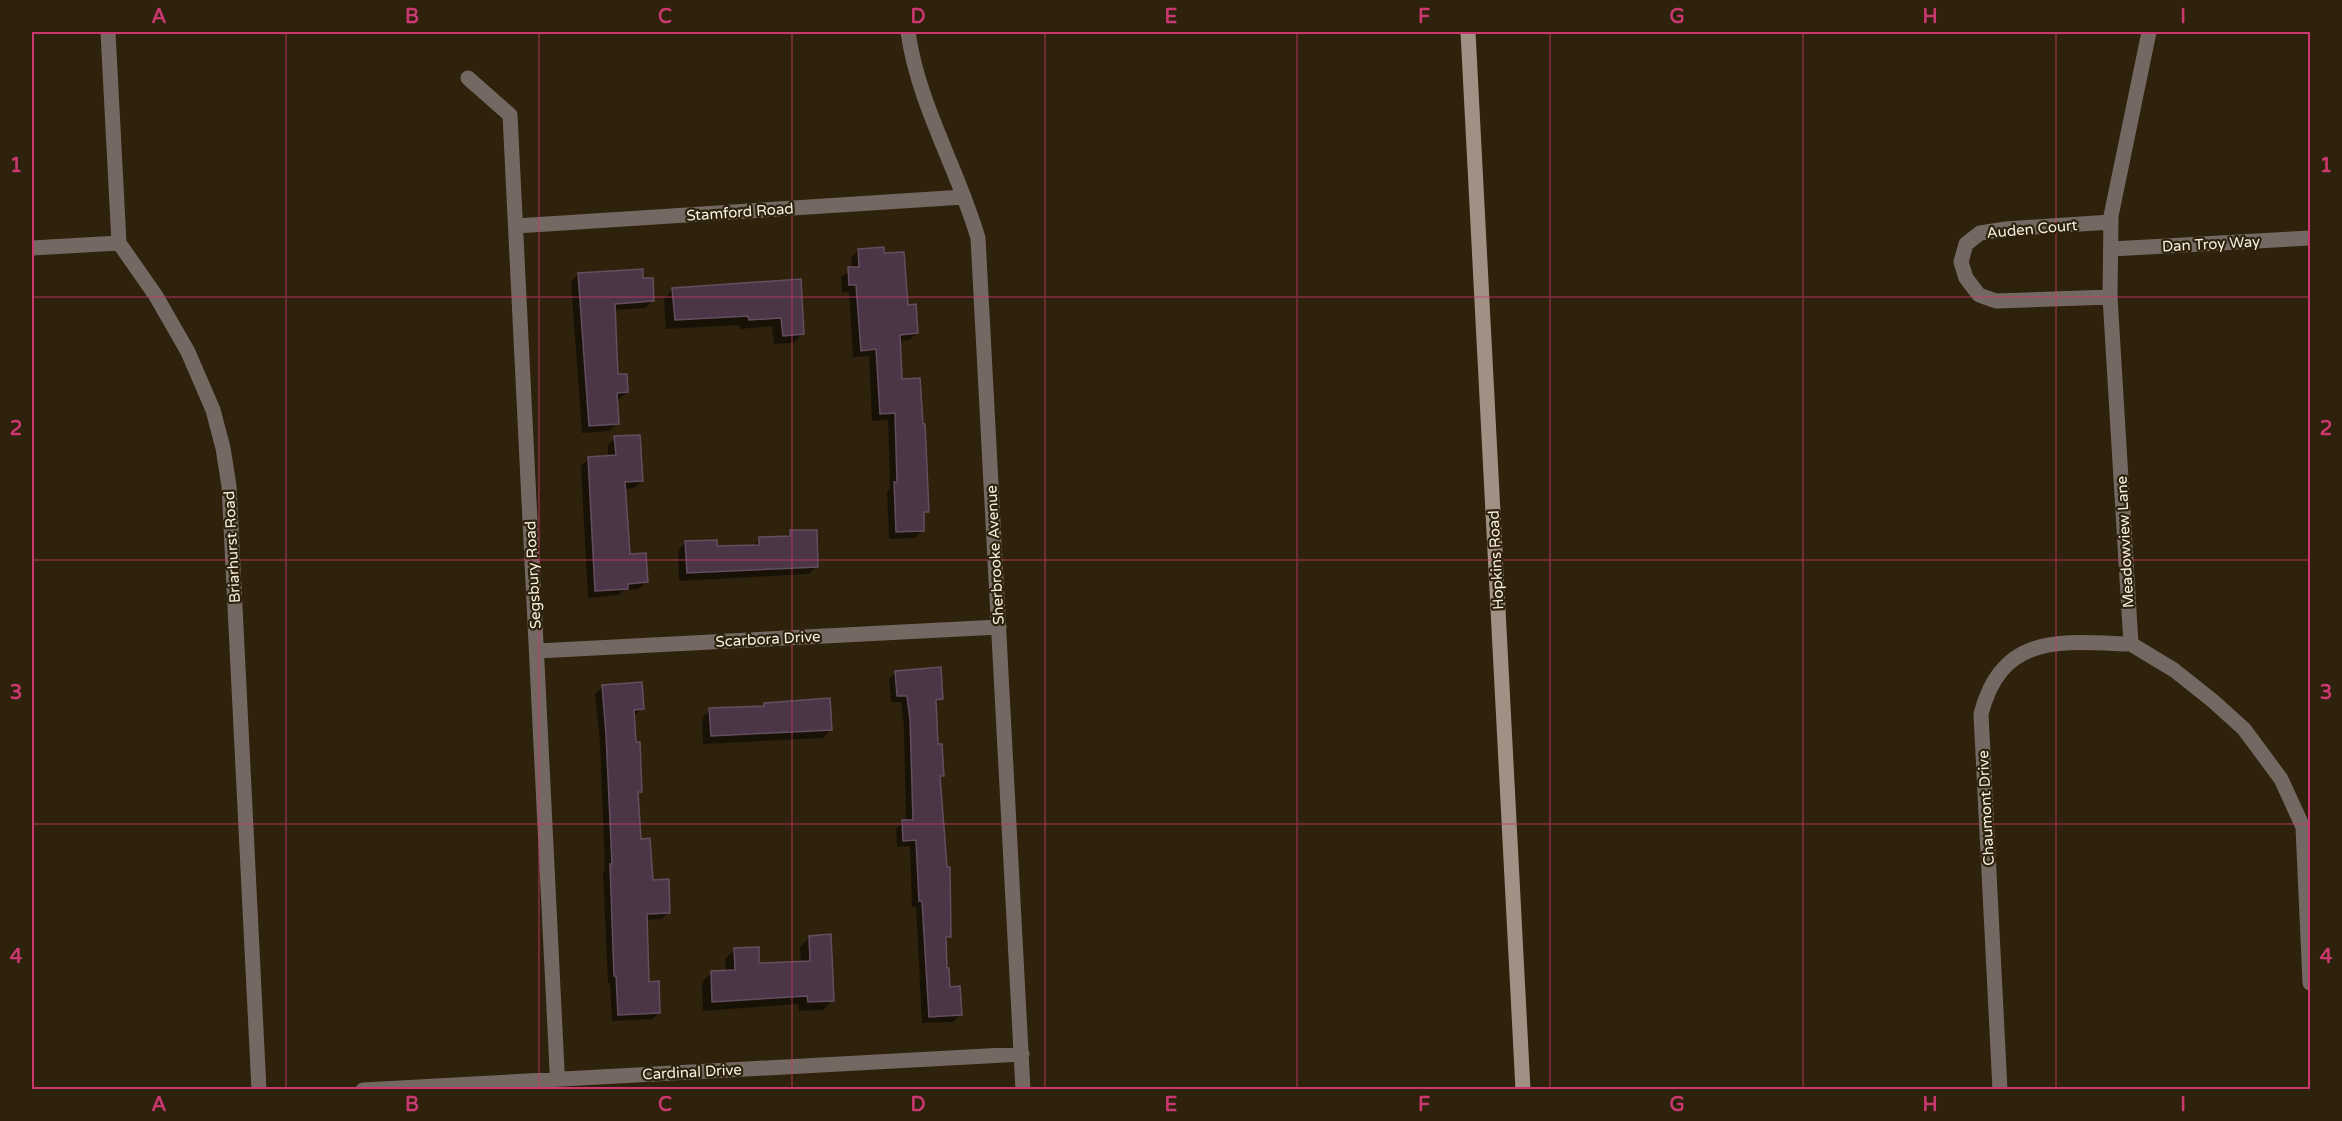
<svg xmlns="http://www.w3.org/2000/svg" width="2342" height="1121" font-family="'Varela Round',sans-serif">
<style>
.shadow{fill:#0007}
.building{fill:#4a3646;stroke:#634e5f;stroke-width:1.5}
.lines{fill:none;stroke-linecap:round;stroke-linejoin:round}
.street{stroke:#736962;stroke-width:15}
.secondary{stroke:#a19184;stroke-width:15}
.grid{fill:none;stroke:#ca386f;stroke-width:1.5;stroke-opacity:0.55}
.labels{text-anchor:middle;stroke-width:4.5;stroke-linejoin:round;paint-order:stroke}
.street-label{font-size:15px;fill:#f7eee2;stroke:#2e220d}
.neatline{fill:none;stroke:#ca386f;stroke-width:2}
.grid-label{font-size:20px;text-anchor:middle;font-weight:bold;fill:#ca386f}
</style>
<rect width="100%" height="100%" fill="#2e220d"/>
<path class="shadow" d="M 858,250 L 906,306 L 917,333 L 909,340 L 899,341 L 901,381 L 927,511 L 922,516 L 923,530 L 915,538 L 889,539 L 887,492 L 890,489 L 888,420 L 872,421 L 869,356 L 853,357 L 849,292 L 842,292 L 841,277 L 852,269 L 851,258 Z
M 578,274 L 642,280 L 653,301 L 645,308 L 614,310 L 617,376 L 627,392 L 619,399 L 616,400 L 617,423 L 610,431 L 582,433 L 571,282 Z
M 799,281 L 803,333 L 793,343 L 774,344 L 772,326 L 740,329 L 739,325 L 666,329 L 664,299 L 673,289 Z
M 615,438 L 642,481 L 634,488 L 624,489 L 628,556 L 646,582 L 639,589 L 624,590 L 619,595 L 588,598 L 581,466 L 589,458 L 608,457 L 608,445 Z
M 790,532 L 817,566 L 809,574 L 679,581 L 678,550 L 686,542 L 716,548 L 752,547 L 760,539 L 784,538 Z
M 896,672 L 942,698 L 935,706 L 937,746 L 942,775 L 939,778 L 950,936 L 945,942 L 946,970 L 949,988 L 960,1015 L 953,1022 L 922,1023 L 916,907 L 912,907 L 910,846 L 897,847 L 896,829 L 903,822 L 906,822 L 904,726 L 901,702 L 891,702 L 889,679 Z
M 602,687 L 642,709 L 633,716 L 640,792 L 636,795 L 640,840 L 652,881 L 668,912 L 662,919 L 646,920 L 648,983 L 659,1013 L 652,1019 L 612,1021 L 610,983 L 608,983 L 603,872 L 605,870 L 600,742 L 595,694 Z
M 765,705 L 831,729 L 823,738 L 703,744 L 702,718 L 710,710 L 762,708 Z
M 810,937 L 832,1000 L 823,1010 L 799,1011 L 798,1004 L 703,1011 L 702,982 L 712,973 L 726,972 L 725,959 L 735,949 L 758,965 L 801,963 L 800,947 Z"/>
<path class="building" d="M 884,247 L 884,253 L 904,252 L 908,305 L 916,304 L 918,333 L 900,335 L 902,379 L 920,378 L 923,424 L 925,424 L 929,512 L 924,512 L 924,531 L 896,532 L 894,482 L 897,482 L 895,413 L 880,414 L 876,349 L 861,351 L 856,285 L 849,285 L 848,267 L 859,267 L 858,249 Z
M 643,269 L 643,278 L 653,278 L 654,301 L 615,304 L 618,374 L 627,374 L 628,392 L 617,393 L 619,424 L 589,426 L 578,273 Z
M 801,279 L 804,334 L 783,336 L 781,318 L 749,320 L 748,316 L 675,320 L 672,288 Z
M 640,435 L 643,481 L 625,482 L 630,554 L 646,553 L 648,582 L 628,584 L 628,589 L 595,591 L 588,457 L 616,455 L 614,436 Z
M 790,530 L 817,530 L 818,567 L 687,573 L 685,541 L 717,540 L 717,546 L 759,545 L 759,537 L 790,536 Z
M 941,667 L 943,699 L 936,700 L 938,744 L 942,744 L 944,776 L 940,776 L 947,867 L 950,867 L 951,937 L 946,937 L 947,968 L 949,968 L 950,987 L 960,986 L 962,1015 L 929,1017 L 922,901 L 919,901 L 916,840 L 903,841 L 902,820 L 913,820 L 910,719 L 907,696 L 897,696 L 895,671 Z
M 642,682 L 644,709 L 634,710 L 636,742 L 640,742 L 642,792 L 638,792 L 641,839 L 650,838 L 653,880 L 669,879 L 670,913 L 647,914 L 649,982 L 659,981 L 660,1013 L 618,1015 L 616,976 L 614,976 L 610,864 L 612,864 L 606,734 L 602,685 Z
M 830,698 L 832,730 L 711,736 L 709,708 L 764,706 L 764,703 Z
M 831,934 L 834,1001 L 808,1002 L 807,996 L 712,1002 L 711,971 L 735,970 L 734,948 L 759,947 L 759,963 L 810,961 L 809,936 Z"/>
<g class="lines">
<path class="street" d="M 108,32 L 119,243 L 156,296 L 188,352 L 213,410 L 223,448 L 229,486 L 259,1090
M 908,32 C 918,104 958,169 978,238 L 1023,1090
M 468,78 L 510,115 L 558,1090
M 516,226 L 964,197
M 32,248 L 119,243
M 2111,249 L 2310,238
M 2110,297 L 1996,301 L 1979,295 L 1966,278 L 1961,262 L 1966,244 L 1980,233 L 2006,229 L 2111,222
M 2131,644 L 2110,297 L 2111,216 L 2149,32
M 2131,644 L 2174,670 L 2213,701 L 2244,729 L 2281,779 L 2303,827 L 2310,983
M 537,651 L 999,627
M 363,1090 L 1022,1054
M 2000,1090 L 1981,714 C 2002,632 2062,642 2131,644"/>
<path class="secondary" d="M 1468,32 L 1523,1090"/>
</g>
<path class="grid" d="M 286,32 L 286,1090M 539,32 L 539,1090M 792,32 L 792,1090M 1045,32 L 1045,1090M 1297,32 L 1297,1090M 1550,32 L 1550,1090M 1803,32 L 1803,1090M 2056,32 L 2056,1090M 32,297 L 2310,297M 32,560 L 2310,560M 32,824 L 2310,824"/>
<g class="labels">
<g class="street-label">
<text transform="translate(740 212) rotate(-4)" y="5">Stamford Road</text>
<text transform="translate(2032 229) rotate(-5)" y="5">Auden Court</text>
<text transform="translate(2211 244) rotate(-3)" y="5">Dan Troy Way</text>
<text transform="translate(2125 542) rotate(-93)" y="5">Meadowview Lane</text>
<text transform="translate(232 547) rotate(-93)" y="5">Briarhurst Road</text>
<text transform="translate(995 555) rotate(-93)" y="5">Sherbrooke Avenue</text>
<text transform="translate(1496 560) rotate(-93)" y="5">Hopkins Road</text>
<text transform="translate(533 575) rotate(-93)" y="5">Segsbury Road</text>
<text transform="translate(768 639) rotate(-3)" y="5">Scarbora Drive</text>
<text transform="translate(1986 808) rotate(-93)" y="5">Chaumont Drive</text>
<text transform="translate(692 1072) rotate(-3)" y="5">Cardinal Drive</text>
</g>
</g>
<rect width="2342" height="1121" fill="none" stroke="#2e220d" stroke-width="66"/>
<rect x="33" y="33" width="2276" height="1055" class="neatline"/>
<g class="grid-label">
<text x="159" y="23">A</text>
<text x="412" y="23">B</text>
<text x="665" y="23">C</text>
<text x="918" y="23">D</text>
<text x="1171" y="23">E</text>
<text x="1424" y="23">F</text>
<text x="1677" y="23">G</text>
<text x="1930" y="23">H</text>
<text x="2183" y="23">I</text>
<text x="16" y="172">1</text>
<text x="2326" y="172">1</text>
<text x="16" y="435">2</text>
<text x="2326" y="435">2</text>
<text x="16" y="699">3</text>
<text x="2326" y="699">3</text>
<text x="16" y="963">4</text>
<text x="2326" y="963">4</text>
<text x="159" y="1111">A</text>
<text x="412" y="1111">B</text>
<text x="665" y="1111">C</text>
<text x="918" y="1111">D</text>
<text x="1171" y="1111">E</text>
<text x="1424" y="1111">F</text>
<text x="1677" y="1111">G</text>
<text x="1930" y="1111">H</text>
<text x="2183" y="1111">I</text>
</g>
</svg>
